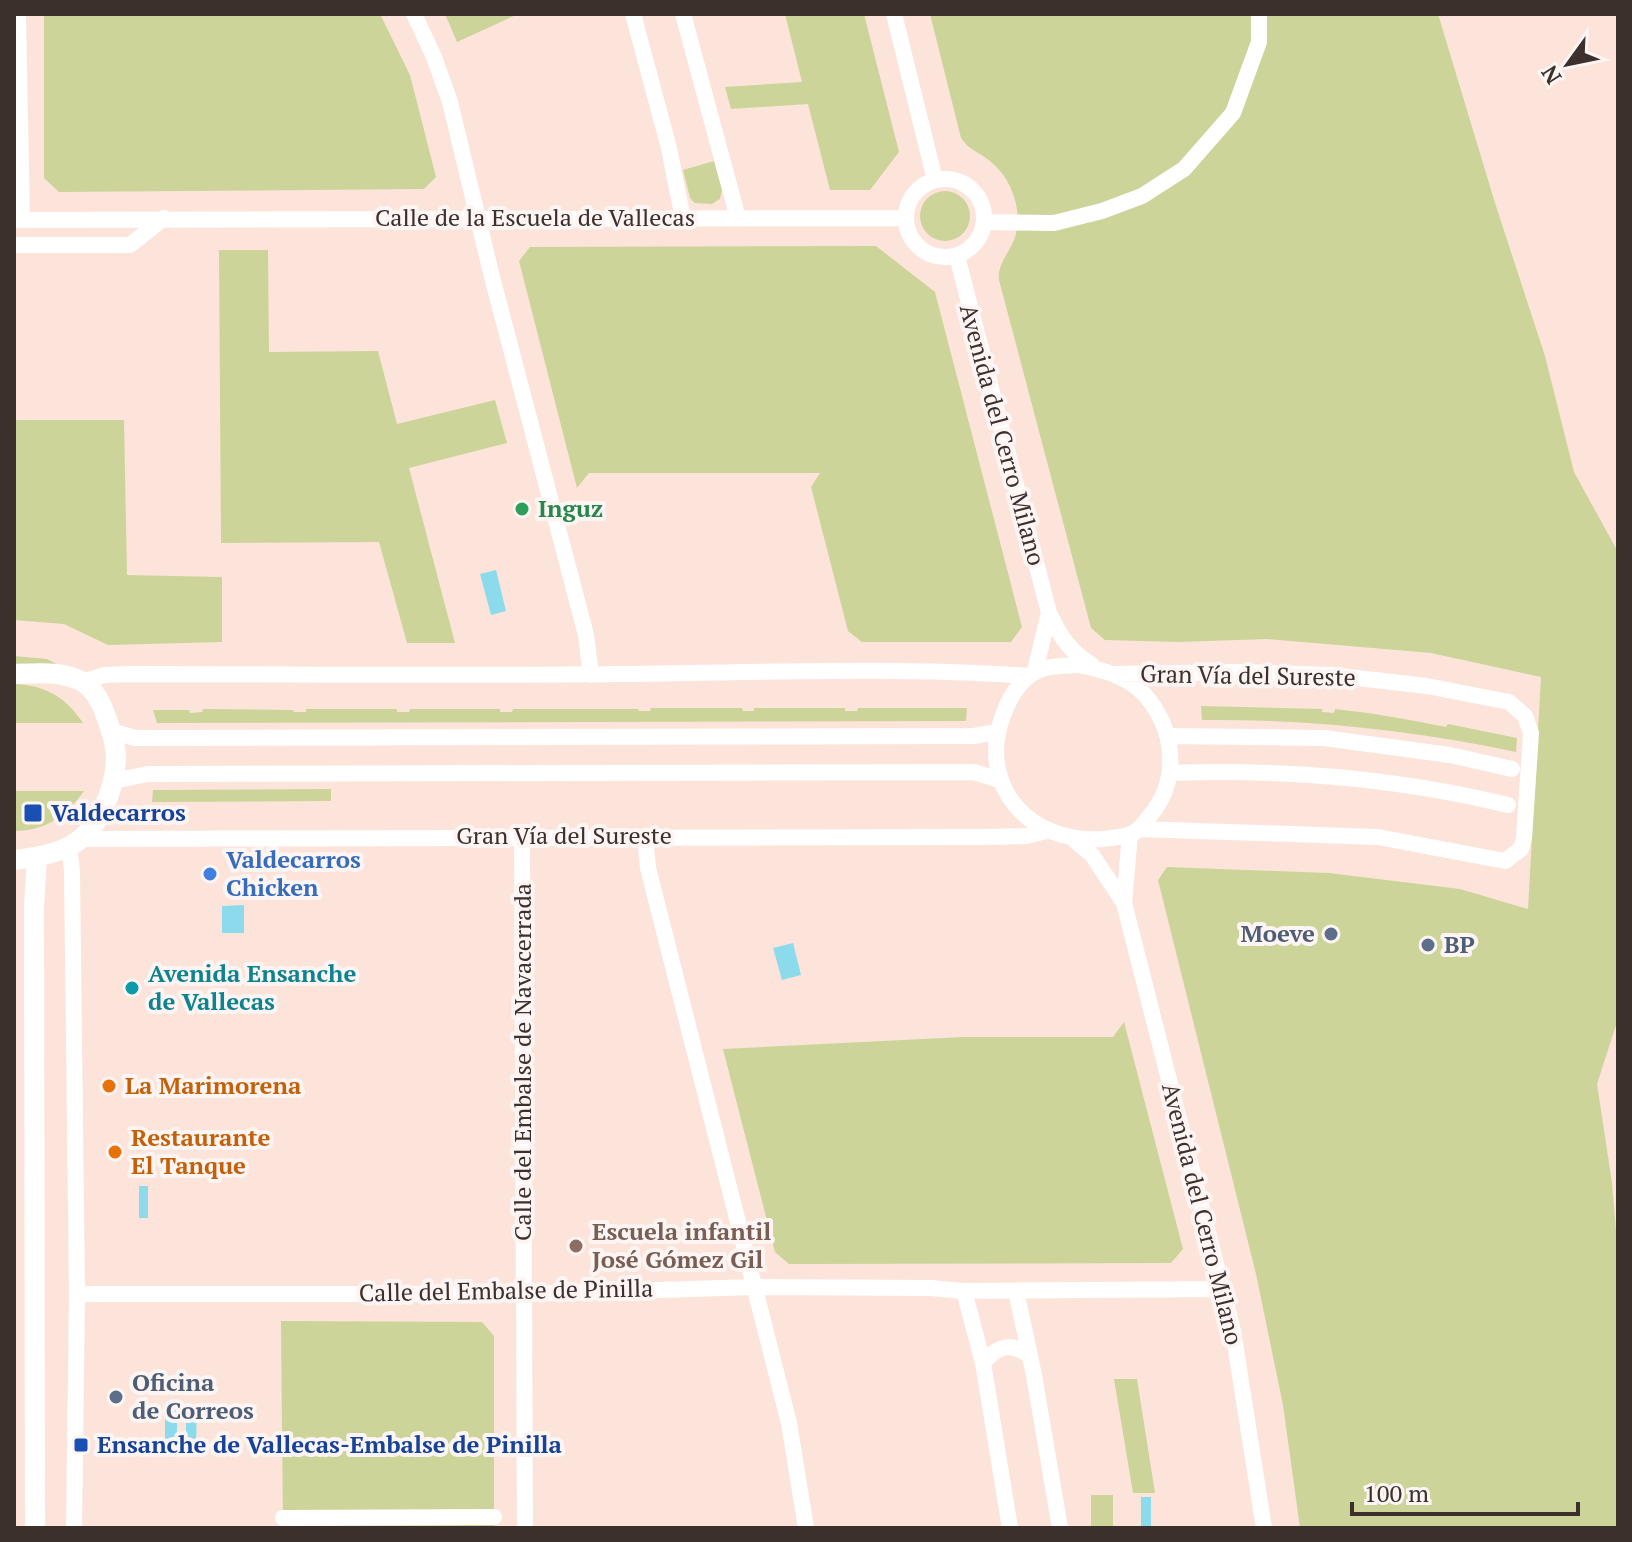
<svg xmlns="http://www.w3.org/2000/svg" width="1632" height="1542" font-family="'PT Serif',serif">
<style>
.green{fill:#cdd499}
.water{fill:#8cdbec}
.lines{fill:none;stroke-linecap:round;stroke-linejoin:round}
.minor{stroke:#fff;stroke-width:16}
.major{stroke:#fff;stroke-width:20}
.leisure-dot{fill:#2e9e5b;stroke:#fcf5f3;stroke-width:3}
.transit-dot{fill:#1a4fb4;stroke:#fcf5f3;stroke-width:3}
.shop-dot{fill:#3f7fe0;stroke:#fcf5f3;stroke-width:3}
.service-dot{fill:#5c6f8a;stroke:#fcf5f3;stroke-width:3}
.culture-dot{fill:#0f9aa8;stroke:#fcf5f3;stroke-width:3}
.food-dot{fill:#e8710a;stroke:#fcf5f3;stroke-width:3}
.education-dot{fill:#8d6e63;stroke:#fcf5f3;stroke-width:3}
.labels{text-anchor:middle;stroke-width:8;stroke-linejoin:round;paint-order:stroke}
.street-label{font-size:24px;fill:#3c302c;stroke:#fcf5f3}
.leisure-label{font-size:24px;font-weight:bold;fill:#27864d;stroke:#fcf5f3;text-anchor:start}
.transit-label{font-size:24px;font-weight:bold;fill:#164399;stroke:#fcf5f3;text-anchor:start}
.shop-label{font-size:24px;font-weight:bold;fill:#366cbe;stroke:#fcf5f3;text-anchor:start}
.service-label{font-size:24px;font-weight:bold;fill:#4e5e75;stroke:#fcf5f3;text-anchor:start}
.culture-label{font-size:24px;font-weight:bold;fill:#0d838f;stroke:#fcf5f3;text-anchor:start}
.food-label{font-size:24px;font-weight:bold;fill:#c56008;stroke:#fcf5f3;text-anchor:start}
.education-label{font-size:24px;font-weight:bold;fill:#785e54;stroke:#fcf5f3;text-anchor:start}
</style>
<rect width="100%" height="100%" fill="#fce4da"/>
<path class="green" d="M 44,14 L 380,14 L 410,75 L 436,177 L 424,189 L 59,192 L 44,178 Z
M 445,14 L 518,14 L 457,42 Z
M 785,14 L 864,14 L 899,152 L 870,190 L 830,190 L 808,104 L 731,109 L 725,87 L 802,82 Z
M 930,14 L 1438,14 L 1495,203 L 1545,356 L 1574,472 L 1618,552 L 1618,1019 L 1597,1084 L 1612,1183 L 1618,1254 L 1618,1528 L 1300,1528 L 1283,1405 L 1256,1274 L 1158,880 L 1167,867 L 1329,873 L 1460,889 L 1528,909 L 1541,677 L 1431,653 L 1267,639 L 1179,642 L 1105,640 L 1091,628 L 999,280 C 997,263 1012,250 1016,234 C 1022,207 1011,178 990,161 C 979,152 969,150 961,138 Z
M 714,161 L 722,190 L 720,199 L 712,204 L 695,203 L 690,198 L 683,170 Z
M920 216a25 25 0 1 1 50 0a25 25 0 1 1-50 0Z
M 876,246 L 935,292 L 1022,627 L 1011,642 L 862,642 L 848,631 L 811,487 L 820,473 L 589,473 L 577,488 L 519,261 L 530,247 Z
M 219,250 L 268,250 L 269,352 L 378,351 L 397,424 L 495,400 L 507,443 L 409,468 L 455,643 L 407,643 L 379,542 L 221,543 Z
M 14,420 L 124,420 L 127,575 L 222,577 L 222,642 L 108,645 L 64,624 L 14,620 Z
M 14,656 L 47,659 L 62,667 L 14,669 Z
M 14,684 C 45,685 66,697 83,723 L 14,723 Z
M 1201,706 L 1322,709 L 1322,712 L 1334,713 L 1335,709 C 1373,713 1411,720 1446,727 L 1448,724 L 1517,738 L 1516,752 C 1412,730 1309,719 1202,720 Z
M 651,708 L 742,708 L 743,711 L 754,711 L 754,708 L 845,708 L 845,711 L 857,711 L 858,708 L 967,708 L 966,721 L 157,723 L 153,710 L 189,710 L 190,713 L 202,712 L 203,709 L 293,710 L 294,712 L 306,712 L 306,709 L 397,709 L 397,712 L 409,712 L 410,709 L 500,709 L 500,712 L 512,712 L 513,709 L 638,709 L 639,711 L 650,711 Z
M 331,789 L 331,801 L 152,802 L 153,790 Z
M 14,791 L 84,791 C 66,816 46,831 14,831 Z
M 1124,1022 L 1183,1249 L 1171,1263 L 789,1264 L 775,1252 L 723,1049 L 963,1037 L 1113,1037 Z
M 281,1321 L 482,1322 L 494,1336 L 494,1528 L 283,1528 Z
M 1114,1379 L 1137,1379 L 1155,1493 L 1133,1493 Z
M 1091,1495 L 1113,1495 L 1113,1528 L 1091,1528 Z"/>
<path class="water" d="M 496,570 L 506,611 L 491,615 L 480,574 Z
M 244,905 L 244,933 L 222,933 L 222,906 Z
M 793,943 L 801,975 L 782,980 L 773,948 Z
M 139,1186 L 148,1186 L 148,1218 L 139,1218 Z
M 186,1407 L 197,1407 L 196,1446 L 186,1446 Z
M 165,1409 L 177,1409 L 177,1444 L 165,1444 Z
M 1141,1497 L 1151,1497 L 1151,1528 L 1141,1528 Z"/>
<g class="lines">
<path class="minor" d="M 18,14 L 22,220
M 414,14 L 434,57 L 450,102 L 492,277 L 586,635 L 591,675
M 633,14 L 669,148 L 683,219
M 683,14 L 738,218
M 894,14 L 935,180
M906 218a39 39 0 1 1 78 0a39 39 0 1 1-78 0Z
M 14,220 L 906,218
M 984,222 L 1054,223 L 1102,211 L 1142,196 L 1184,169 L 1233,113 L 1259,42 L 1259,14
M 14,245 L 130,245 L 164,218
M 957,256 L 1049,613 C 1060,636 1070,652 1092,665
M 1079,665 C 1103,670 1128,676 1145,695 C 1176,731 1180,781 1149,817 C 1144,824 1139,830 1132,834 C 1123,837 1111,838 1102,839 C 1031,844 978,788 1002,718 C 1008,701 1016,684 1032,674 C 1044,665 1065,666 1079,665 Z
M 1035,671 L 1049,613
M 1113,674 L 1241,672 L 1331,675 L 1427,686 L 1509,702 L 1525,716 L 1531,733 L 1524,838 L 1521,849 L 1505,861 L 1378,837 L 1140,829
M 82,682 L 105,675 L 129,674 C 291,674 453,676 616,674 C 753,673 892,666 1029,676
M 111,731 L 135,738 L 974,736 L 997,732
M 1167,736 L 1324,738 L 1450,755 L 1512,769
M 1171,773 C 1285,769 1397,778 1508,805
M 113,781 L 148,774 L 974,772 L 1000,780
M 1130,834 L 1124,903 L 1233,1331 L 1264,1528
M 645,836 L 648,868 L 789,1423 L 806,1528
M 522,837 L 525,1528
M 82,839 L 984,837 L 1026,836 L 1046,831
M 1073,839 L 1092,855 L 1124,903
M 69,847 L 72,871 L 77,1294 L 74,1528
M 964,1291 L 983,1363 L 1010,1528
M 1016,1291 L 1034,1375 L 1060,1528
M 77,1294 L 524,1294 L 755,1287 L 931,1288 L 964,1291 L 1223,1289
M 983,1363 C 997,1346 1010,1342 1029,1355
M 283,1518 L 494,1517"/>
<path class="major" d="M 14,674 C 35,673 62,671 81,681 C 96,689 103,707 108,722 C 112,733 116,746 116,758 C 115,790 98,833 68,847 C 51,855 33,858 14,860
M 35,1528 L 34,906 L 37,858"/>
</g>
<circle class="leisure-dot" cx="522" cy="509" r="8"/>
<g class="transit-dot">
<rect x="23" y="803" width="20" height="20" rx="4"/>
<rect x="73" y="1437" width="16" height="16" rx="4"/>
</g>
<circle class="shop-dot" cx="210" cy="874" r="8"/>
<g class="service-dot">
<circle cx="1331" cy="934" r="8"/>
<circle cx="1428" cy="945" r="8"/>
<circle cx="116" cy="1397" r="8"/>
</g>
<circle class="culture-dot" cx="132" cy="988" r="8"/>
<g class="food-dot">
<circle cx="109" cy="1086" r="8"/>
<circle cx="115" cy="1152" r="8"/>
</g>
<circle class="education-dot" cx="576" cy="1246" r="8"/>
<g class="labels">
<g class="street-label">
<text x="535" y="226">Calle de la Escuela de Vallecas</text>
<text transform="translate(1002 435) rotate(75)" y="8">Avenida del Cerro Milano</text>
<text transform="translate(1248 676) rotate(1)" y="8">Gran Vía del Sureste</text>
<text x="564" y="844">Gran Vía del Sureste</text>
<text transform="translate(523 1062) rotate(-90)" y="8">Calle del Embalse de Navacerrada</text>
<text transform="translate(1202 1214) rotate(76)" y="8">Avenida del Cerro Milano</text>
<text transform="translate(506 1291) rotate(-1)" y="8">Calle del Embalse de Pinilla</text>
</g>
<g class="leisure-label">
<text x="538" y="517">Inguz</text>
</g>
<g class="transit-label">
<text x="51" y="821">Valdecarros</text>
<text x="97" y="1453">Ensanche de Vallecas-Embalse de Pinilla</text>
</g>
<g class="shop-label">
<text x="226" y="868">Valdecarros<tspan x="226" dy="28">Chicken</tspan></text>
</g>
<g class="service-label">
<text x="1315" y="942" text-anchor="end">Moeve</text>
<text x="1444" y="953">BP</text>
<text x="132" y="1391">Oficina<tspan x="132" dy="28">de Correos</tspan></text>
</g>
<g class="culture-label">
<text x="148" y="982">Avenida Ensanche<tspan x="148" dy="28">de Vallecas</tspan></text>
</g>
<g class="food-label">
<text x="125" y="1094">La Marimorena</text>
<text x="131" y="1146">Restaurante<tspan x="131" dy="28">El Tanque</tspan></text>
</g>
<g class="education-label">
<text x="592" y="1240">Escuela infantil<tspan x="592" dy="28">José Gómez Gil</tspan></text>
</g>
</g>
<rect width="1632" height="1542" fill="none" stroke="#3c302c" stroke-width="32"/>
<g transform="translate(1568 64) rotate(237)" stroke="#fcf5f3" stroke-width="6" paint-order="stroke">
<path d="M0-6L14 30L0 20L-14 30Z" fill="#3c302c"/>
<text y="-12" font-size="22" font-weight="bold" text-anchor="middle" fill="#3c302c">N</text>
</g>
<path d="M1352 1502v12h226v-12" fill="none" stroke="#3c302c" stroke-width="4"/>
<text x="1364" y="1502" font-size="24" fill="#3c302c" stroke="#fcf5f3" stroke-width="6" paint-order="stroke">100 m</text>
</svg>
